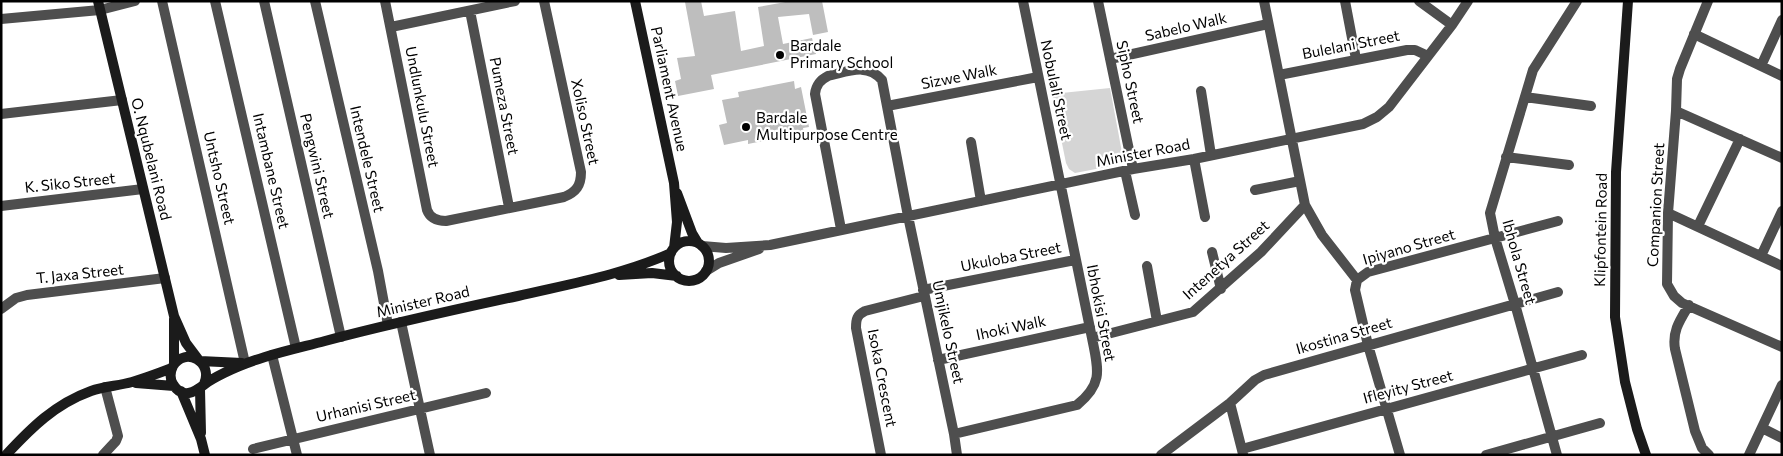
<svg xmlns="http://www.w3.org/2000/svg" width="1783" height="456" font-family="Commissioner,sans-serif">
<style>
.green{fill:#d5d5d5}
.building{fill:#bebebe}
.lines{fill:none;stroke-linecap:round;stroke-linejoin:round}
.street{stroke:#4e4e4e;stroke-width:10}
.secondary{stroke:#1b1b1b;stroke-width:10}
.poi-dot{fill:#000;stroke:#fff;stroke-width:2}
.labels{text-anchor:middle;stroke-width:4.5;stroke-linejoin:round;paint-order:stroke}
.street-label{font-size:15px;fill:#000;stroke:#fff}
.poi-label{font-size:15px;fill:#000;stroke:#fff;text-anchor:start}
</style>
<rect width="100%" height="100%" fill="#fff"/>
<path class="green" d="M 1110,88 L 1123,158 L 1117,165 L 1075,173 L 1069,169 L 1066,163 L 1052,94 Z"/>
<path class="building" d="M 701,1 L 704,16 L 735,11 L 741,51 L 764,46 L 758,7 L 791,1 L 822,1 L 828,32 L 813,35 L 809,14 L 778,17 L 783,44 L 812,38 L 816,54 L 711,75 L 714,89 L 678,96 L 675,81 L 681,79 L 677,58 L 695,56 L 685,2 Z
M 794,81 L 795,89 L 801,87 L 809,127 L 803,128 L 804,133 L 748,144 L 748,140 L 724,145 L 719,125 L 727,123 L 722,100 L 739,97 L 738,92 Z"/>
<g class="lines">
<path class="street" d="M 162,1 L 245,363
M 215,1 L 296,348
M 264,1 L 341,337
M 315,1 L 378,271 L 388,325
M 385,1 L 427,210 C 430,218 437,221 446,221 L 564,197 C 576,192 581,186 581,172 L 544,1
M 1098,1 L 1133,169
M 1345,1 L 1356,59
M 1419,1 L 1452,25
M 1708,1 L 1680,69 L 1677,79 L 1676,111 L 1668,213 L 1667,284 L 1674,296 L 1682,303 L 1782,347
M 470,11 L 509,207
M 1,19 L 100,10 L 135,1
M 391,27 L 515,1
M 1694,34 L 1782,76
M 1110,59 L 1268,24
M 1761,66 L 1782,20
M 1279,75 L 1407,50 L 1415,50 L 1428,56
M 1201,91 L 1211,155
M 1525,97 L 1591,106
M 887,106 L 1038,77
M 1676,111 L 1782,158
M 1,114 L 122,100
M 971,142 L 981,201
M 1506,157 L 1569,165
M 1194,159 L 1205,217
M 1125,171 L 1135,215
M 1255,190 L 1300,181
M 1305,205 L 1322,235 L 1357,280
M 1,206 L 143,189
M 1668,213 L 1782,266
M 1698,226 L 1740,139
M 841,229 L 815,94 C 816,85 820,80 828,76 C 847,72 867,62 882,80 L 908,216 L 954,434 L 957,455
M 702,246 L 726,248 L 770,245 L 1133,169 L 1194,159 L 1363,124 L 1377,117 L 1389,107 L 1452,25 L 1468,1
M 1212,252 L 1221,289
M 1761,256 L 1782,211
M 1147,266 L 1157,321
M 706,271 L 719,263 L 759,249
M 923,290 L 1075,260
M 1689,305 C 1680,320 1672,331 1675,349 L 1695,431 L 1702,448 L 1709,455
M 1,309 L 16,298 L 27,295 L 165,278
M 401,322 L 430,455
M 1092,338 L 1193,312 L 1261,252 L 1305,205 L 1264,1
M 272,355 L 297,455
M 938,360 L 1090,327
M 1230,403 L 1243,454
M 1762,428 L 1782,438
M 954,434 L 1077,405 C 1104,383 1098,369 1092,338 L 1023,1
M 253,449 L 486,393
M 1242,449 L 1582,355
M 103,455 L 116,441 L 118,436 L 105,387
M 881,455 L 856,328 C 856,319 857,315 865,311 L 924,296
M 1161,455 L 1230,403 L 1255,380 L 1264,375 L 1558,292
M 1400,455 L 1368,345 L 1355,290 L 1357,280 L 1368,272 L 1558,221
M 1486,455 L 1600,423
M 1557,455 L 1515,304 L 1495,238 L 1490,213 L 1533,70 L 1577,1
M 1749,455 L 1782,385"/>
<path class="secondary" d="M 98,1 L 174,316 L 186,343 L 198,359
M 635,1 L 674,183 L 677,222 L 674,248
M 1628,1 L 1616,172 L 1615,317 L 1625,382 L 1637,429 L 1646,455
M 677,193 L 692,233 L 698,243
M669 261a20 20 0 1 1 40 0a20 20 0 1 1-40 0Z
M 619,275 L 652,273 L 677,276
M 174,319 L 174,364
M 200,361 L 242,363
M 136,383 L 174,386
M 204,384 C 214,362 185,346 173,366 C 170,372 170,379 173,384 C 182,400 195,392 205,384 C 210,380 218,376 224,373 C 256,357 291,350 325,341 C 389,324 453,310 518,296 C 569,284 622,275 671,253
M 200,389 L 201,433
M 181,391 L 201,439 L 205,455
M 6,455 C 31,428 55,404 91,391 C 104,386 118,386 132,382 C 146,378 159,373 172,368"/>
</g>
<g class="poi-dot">
<circle cx="780" cy="55" r="5"/>
<circle cx="746" cy="127" r="5"/>
</g>
<g class="labels">
<g class="street-label">
<text transform="translate(1186 27) rotate(-13)" y="5">Sabelo Walk</text>
<text transform="translate(1351 45) rotate(-11)" y="5">Bulelani Street</text>
<text transform="translate(959 77) rotate(-11)" y="5">Sizwe Walk</text>
<text transform="translate(1130 82) rotate(78)" y="5">Sipho Street</text>
<text transform="translate(669 89) rotate(78)" y="5">Parliament Avenue</text>
<text transform="translate(1056 90) rotate(78)" y="5">Nobulali Street</text>
<text transform="translate(504 106) rotate(79)" y="5">Pumeza Street</text>
<text transform="translate(422 107) rotate(79)" y="5">Undlunkulu Street</text>
<text transform="translate(585 122) rotate(78)" y="5">Xoliso Street</text>
<text transform="translate(1143 153) rotate(-11)" y="5">Minister Road</text>
<text transform="translate(151 159) rotate(76)" y="5">O. Nqubelani Road</text>
<text transform="translate(367 159) rotate(77)" y="5">Intendele Street</text>
<text transform="translate(317 166) rotate(77)" y="5">Pengwini Street</text>
<text transform="translate(271 171) rotate(77)" y="5">Intambane Street</text>
<text transform="translate(219 178) rotate(77)" y="5">Untsho Street</text>
<text transform="translate(70 183) rotate(-6)" y="5">K. Siko Street</text>
<text transform="translate(1656 205) rotate(-87)" y="5">Companion Street</text>
<text transform="translate(1601 230) rotate(-89)" y="5">Klipfontein Road</text>
<text transform="translate(1409 247) rotate(-16)" y="5">Ipiyano Street</text>
<text transform="translate(1011 257) rotate(-11)" y="5">Ukuloba Street</text>
<text transform="translate(1226 260) rotate(-42)" y="5">Intenetya Street</text>
<text transform="translate(1519 262) rotate(74)" y="5">Ibhola Street</text>
<text transform="translate(80 274) rotate(-6)" y="5">T. Jaxa Street</text>
<text transform="translate(423 302) rotate(-13)" y="5">Minister Road</text>
<text transform="translate(1101 313) rotate(79)" y="5">Ibhokisi Street</text>
<text transform="translate(1011 328) rotate(-12)" y="5">Ihoki Walk</text>
<text transform="translate(948 332) rotate(78)" y="5">Umjikelo Street</text>
<text transform="translate(1344 336) rotate(-16)" y="5">Ikostina Street</text>
<text transform="translate(882 378) rotate(79)" y="5">Isoka Crescent</text>
<text transform="translate(1408 387) rotate(-15)" y="5">Ifleyity Street</text>
<text transform="translate(366 406) rotate(-13)" y="5">Urhanisi Street</text>
</g>
<g class="poi-label">
<text x="790" y="51">Bardale<tspan x="790" dy="17">Primary School</tspan></text>
<text x="756" y="123">Bardale<tspan x="756" dy="17">Multipurpose Centre</tspan></text>
</g>
</g>
<rect width="1783" height="456" fill="none" stroke="#000000" stroke-width="5"/>
</svg>
